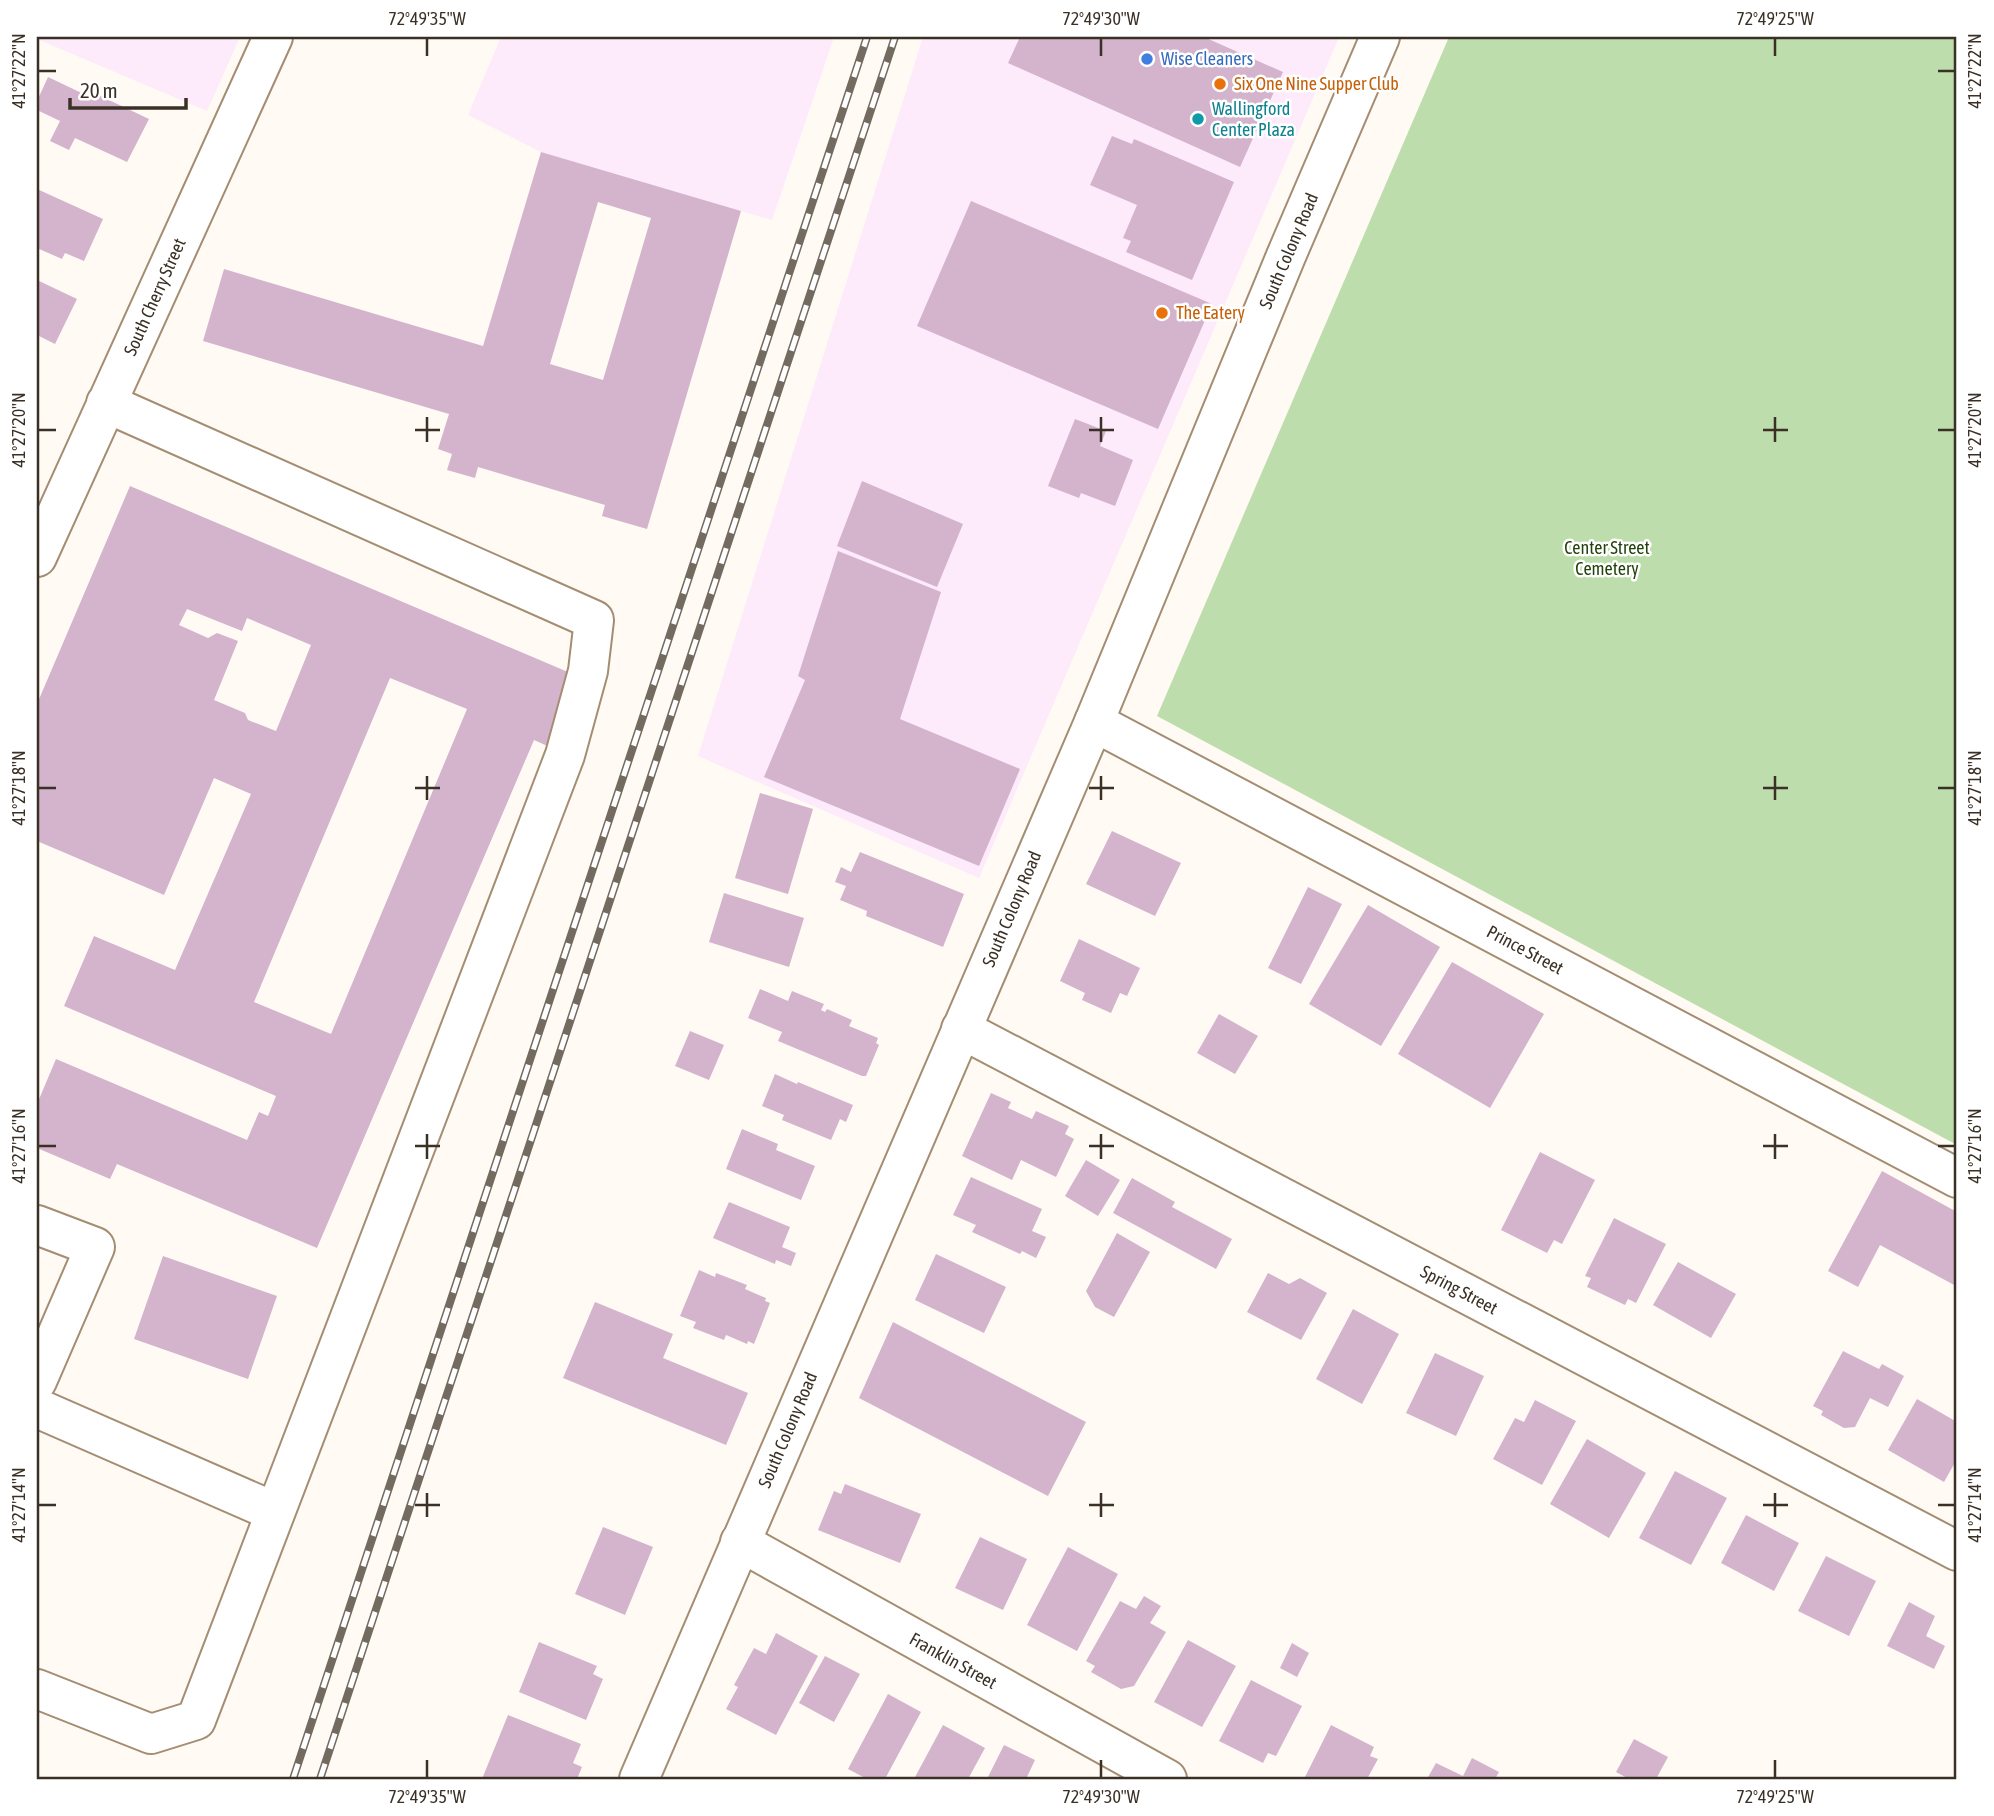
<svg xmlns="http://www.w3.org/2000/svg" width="1994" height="1816" font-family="'Asap Condensed',sans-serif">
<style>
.commercial{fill:#fdeafa}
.green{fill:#beddac}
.building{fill:#d3b4cc;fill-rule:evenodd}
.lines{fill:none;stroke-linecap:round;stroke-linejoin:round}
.minor-casing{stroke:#a48d72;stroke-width:42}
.major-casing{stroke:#a48d72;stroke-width:42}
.minor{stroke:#fff;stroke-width:38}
.major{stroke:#fff;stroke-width:38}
.rail-casing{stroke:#736a60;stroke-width:8}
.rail{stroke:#fff;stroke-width:5;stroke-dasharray:16;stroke-linecap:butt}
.ticks{fill:none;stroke:#3a3025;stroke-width:2.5}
.shop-dot{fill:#3f7fe0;stroke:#fff;stroke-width:2.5}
.food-dot{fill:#e8710a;stroke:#fff;stroke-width:2.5}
.culture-dot{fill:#0f9aa8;stroke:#fff;stroke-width:2.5}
.labels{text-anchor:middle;stroke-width:5;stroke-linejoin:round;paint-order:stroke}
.shop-label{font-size:18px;fill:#366cbe;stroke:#fff;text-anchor:start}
.food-label{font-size:18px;fill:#c56008;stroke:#fff;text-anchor:start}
.culture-label{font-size:18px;fill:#0d838f;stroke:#fff;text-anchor:start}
.street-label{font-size:18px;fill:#3a3025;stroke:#fff}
.park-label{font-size:18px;fill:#24430c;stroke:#fff}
.neatline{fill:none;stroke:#3a3025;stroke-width:2.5}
.ticks-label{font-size:18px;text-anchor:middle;fill:#3a3025}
</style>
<rect width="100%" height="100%" fill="#fffaf4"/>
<path class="commercial" d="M 37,37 L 240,37 L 207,111 L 37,39 Z
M 501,37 L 834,37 L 772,220 L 541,152 L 468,115 Z
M 923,37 L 1339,37 L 979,878 L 698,756 Z"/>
<path class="green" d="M 1449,37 L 1957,37 L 1957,1145 L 1157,716 Z"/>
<path class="building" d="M 1020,37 L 1204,37 L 1283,72 L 1240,167 L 1008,63 Z
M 48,77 L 88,96 L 90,91 L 149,119 L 127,162 L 75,138 L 69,150 L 50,141 L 60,121 L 37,110 L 37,101 Z
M 1112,136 L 1132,144 L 1134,139 L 1234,182 L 1192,280 L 1126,252 L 1131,241 L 1123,238 L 1137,205 L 1090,185 Z
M 541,152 L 741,211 L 647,529 L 602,516 L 605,505 L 478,467 L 475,478 L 447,470 L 452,454 L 438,449 L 449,414 L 203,341 L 224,269 L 483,346 ZM 598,202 L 651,218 L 603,380 L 550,364 Z
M 37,189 L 103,219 L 84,261 L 65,253 L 62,259 L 37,248 Z
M 971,201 L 1212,304 L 1158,429 L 917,326 Z
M 37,280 L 77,299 L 55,344 L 37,335 Z
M 1075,419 L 1106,431 L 1100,446 L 1133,460 L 1115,506 L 1081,493 L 1079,498 L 1048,486 Z
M 862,481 L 963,524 L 937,587 L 837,546 Z
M 130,486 L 582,678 L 552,748 L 534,740 L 317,1248 L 117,1164 L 110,1179 L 37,1148 L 37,1104 L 56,1059 L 247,1140 L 259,1112 L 268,1116 L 276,1096 L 64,1006 L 94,936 L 175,970 L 251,794 L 214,778 L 164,895 L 37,841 L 37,704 ZM 187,609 L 242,631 L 247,618 L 311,645 L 276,731 L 248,720 L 245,713 L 214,700 L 238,641 L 217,633 L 208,638 L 179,625 ZM 390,678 L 467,709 L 331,1034 L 254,1002 Z
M 838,551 L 941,592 L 900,719 L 1020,769 L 979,866 L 764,777 L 805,680 L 798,676 Z
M 760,793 L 813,809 L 788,894 L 735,878 Z
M 1112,831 L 1181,863 L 1155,916 L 1086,884 Z
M 860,852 L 964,894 L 943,947 L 866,916 L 867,911 L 840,900 L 846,886 L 835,882 L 841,867 L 851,872 Z
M 1308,887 L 1342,904 L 1301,984 L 1268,968 Z
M 724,893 L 804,918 L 789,967 L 709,942 Z
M 1368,905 L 1440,947 L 1381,1046 L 1309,1004 Z
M 1079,939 L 1140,968 L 1127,996 L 1120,993 L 1111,1013 L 1082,1000 L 1085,993 L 1060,981 Z
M 1452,962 L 1544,1014 L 1490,1108 L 1398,1054 Z
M 760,989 L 788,1001 L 792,991 L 824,1004 L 821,1010 L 825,1012 L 827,1009 L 852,1020 L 849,1026 L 878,1038 L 876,1043 L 879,1045 L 866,1076 L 862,1076 L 778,1041 L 782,1032 L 748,1018 Z
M 1219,1014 L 1258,1036 L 1235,1074 L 1197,1053 Z
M 690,1031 L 724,1045 L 709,1080 L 675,1066 Z
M 775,1074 L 797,1084 L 798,1082 L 853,1105 L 846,1122 L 840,1119 L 831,1140 L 782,1120 L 784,1115 L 762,1106 Z
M 991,1093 L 1011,1102 L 1008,1108 L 1032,1119 L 1036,1111 L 1069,1126 L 1065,1134 L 1074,1139 L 1056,1177 L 1021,1160 L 1012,1180 L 962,1156 Z
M 742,1129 L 778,1144 L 776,1150 L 815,1166 L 801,1200 L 726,1169 Z
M 1540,1152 L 1595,1180 L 1562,1244 L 1554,1240 L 1547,1253 L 1501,1230 Z
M 1086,1160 L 1120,1180 L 1098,1216 L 1065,1196 Z
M 1882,1171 L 1957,1212 L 1957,1283 L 1956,1286 L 1880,1245 L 1858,1287 L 1828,1271 Z
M 971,1177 L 1042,1209 L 1032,1231 L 1046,1237 L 1036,1258 L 1022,1251 L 1020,1254 L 972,1232 L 976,1225 L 953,1215 Z
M 1132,1178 L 1175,1202 L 1172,1207 L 1232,1239 L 1216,1269 L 1113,1213 Z
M 729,1202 L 790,1227 L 782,1247 L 796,1253 L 791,1266 L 776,1260 L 775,1264 L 713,1238 Z
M 1614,1218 L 1666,1244 L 1636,1303 L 1628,1299 L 1625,1305 L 1587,1287 L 1591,1278 L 1585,1276 Z
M 1117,1233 L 1150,1252 L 1114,1317 L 1095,1307 L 1086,1291 Z
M 936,1254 L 1006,1287 L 984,1333 L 915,1300 Z
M 163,1256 L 277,1296 L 248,1379 L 134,1339 Z
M 1678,1262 L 1736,1294 L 1711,1338 L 1653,1305 Z
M 699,1270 L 715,1277 L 716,1273 L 747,1285 L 745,1289 L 766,1298 L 765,1301 L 770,1303 L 754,1344 L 748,1341 L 747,1344 L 726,1335 L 724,1340 L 693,1328 L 696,1322 L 680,1316 Z
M 1268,1273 L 1289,1284 L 1300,1278 L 1327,1293 L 1301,1340 L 1247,1312 Z
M 595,1302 L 673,1334 L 663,1358 L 748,1393 L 726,1445 L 563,1378 Z
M 1353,1309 L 1399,1334 L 1362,1404 L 1316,1379 Z
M 893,1322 L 1086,1422 L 1048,1496 L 859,1398 Z
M 1843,1351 L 1879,1369 L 1882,1364 L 1904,1376 L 1888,1407 L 1870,1398 L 1855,1427 L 1844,1428 L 1821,1415 L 1823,1411 L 1813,1406 Z
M 1435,1353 L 1484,1376 L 1456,1436 L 1406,1413 Z
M 1917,1399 L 1957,1422 L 1957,1459 L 1944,1482 L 1888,1450 Z
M 1535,1400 L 1576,1421 L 1542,1485 L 1493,1459 L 1515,1418 L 1524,1422 Z
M 1587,1439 L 1646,1473 L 1609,1538 L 1550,1504 Z
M 1675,1471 L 1727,1498 L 1691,1565 L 1639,1538 Z
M 845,1484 L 921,1514 L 900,1563 L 818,1530 L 834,1491 L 841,1494 Z
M 1746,1515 L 1799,1543 L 1774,1591 L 1721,1563 Z
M 603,1527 L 653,1547 L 625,1615 L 575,1594 Z
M 980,1537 L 1027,1559 L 1003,1610 L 955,1588 Z
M 1068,1547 L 1118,1574 L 1077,1651 L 1027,1625 Z
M 1826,1556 L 1876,1581 L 1849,1636 L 1798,1611 Z
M 1144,1596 L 1161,1606 L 1150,1623 L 1166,1632 L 1134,1686 L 1121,1689 L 1091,1672 L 1095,1666 L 1086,1661 L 1120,1601 L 1136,1609 Z
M 1909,1602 L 1935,1616 L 1926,1636 L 1945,1646 L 1934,1669 L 1887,1646 Z
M 776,1633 L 818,1656 L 776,1735 L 726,1709 L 738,1687 L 734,1685 L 754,1648 L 766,1654 Z
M 1188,1640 L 1236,1666 L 1202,1727 L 1154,1702 Z
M 539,1642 L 597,1666 L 593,1674 L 603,1679 L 586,1720 L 519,1692 Z
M 1292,1643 L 1309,1653 L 1297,1677 L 1280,1668 Z
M 825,1656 L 860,1674 L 834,1722 L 799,1703 Z
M 1251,1680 L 1302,1706 L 1276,1756 L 1268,1753 L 1263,1763 L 1219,1741 Z
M 888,1694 L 921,1712 L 885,1779 L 867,1779 L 848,1769 Z
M 508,1715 L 581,1744 L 573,1763 L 582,1767 L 577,1779 L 482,1779 Z
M 943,1725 L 985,1748 L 968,1779 L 914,1779 Z
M 1331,1725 L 1374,1747 L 1370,1756 L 1378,1759 L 1367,1779 L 1304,1779 Z
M 1634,1739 L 1668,1757 L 1656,1779 L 1629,1779 L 1616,1772 Z
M 1004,1745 L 1035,1760 L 1026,1779 L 987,1779 Z
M 1472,1758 L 1499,1772 L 1495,1779 L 1427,1779 L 1436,1763 L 1463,1776 Z"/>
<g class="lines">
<defs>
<path id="minor" d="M 37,557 L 273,37
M 1094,722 L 1957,1178
M 961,1029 L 1957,1551
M 37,1225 L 95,1247 L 37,1381
M 37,1408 L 275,1512
M 740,1542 L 1167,1779
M 37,1689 L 151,1734 L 196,1720 L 565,755 L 588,671 L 594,620 L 106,403"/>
<path id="major" d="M 639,1779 L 1094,722 L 1286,256 L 1380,37"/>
</defs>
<use href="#minor" class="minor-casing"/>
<use href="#major" class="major-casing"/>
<use href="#minor" class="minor"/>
<use href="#major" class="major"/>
<defs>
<path id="rail" d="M 293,1779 L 867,37
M 320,1779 L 895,37"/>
</defs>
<use href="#rail" class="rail-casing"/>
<use href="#rail" class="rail"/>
</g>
<path class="ticks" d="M 427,38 L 427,56M 1101,38 L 1101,56M 1775,38 L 1775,56M 38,71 L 56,71M 1938,71 L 1955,71M 427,417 L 427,442M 1101,417 L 1101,442M 1775,417 L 1775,442M 38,430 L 56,430M 415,430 L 440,430M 1089,430 L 1114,430M 1763,430 L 1788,430M 1938,430 L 1955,430M 427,776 L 427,800M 1101,776 L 1101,800M 1775,776 L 1775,800M 38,788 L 56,788M 415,788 L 440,788M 1089,788 L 1114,788M 1763,788 L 1788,788M 1938,788 L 1955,788M 427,1134 L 427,1159M 1101,1134 L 1101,1159M 1775,1134 L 1775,1159M 38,1146 L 56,1146M 415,1146 L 440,1146M 1089,1146 L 1114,1146M 1763,1146 L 1788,1146M 1938,1146 L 1955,1146M 427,1493 L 427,1517M 1101,1493 L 1101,1517M 1775,1493 L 1775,1517M 38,1505 L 56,1505M 415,1505 L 440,1505M 1089,1505 L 1114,1505M 1763,1505 L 1788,1505M 1938,1505 L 1955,1505M 427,1760 L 427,1778M 1101,1760 L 1101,1778M 1775,1760 L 1775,1778"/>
<circle class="shop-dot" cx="1147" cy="59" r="7"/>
<g class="food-dot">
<circle cx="1220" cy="84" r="7"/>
<circle cx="1162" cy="313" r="7"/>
</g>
<circle class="culture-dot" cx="1198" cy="119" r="7"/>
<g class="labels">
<g class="shop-label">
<text x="1161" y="65">Wise Cleaners</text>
</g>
<g class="food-label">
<text x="1234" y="90">Six One Nine Supper Club</text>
<text x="1176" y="319">The Eatery</text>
</g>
<g class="culture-label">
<text x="1212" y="115">Wallingford<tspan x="1212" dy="21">Center Plaza</tspan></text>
</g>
<g class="street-label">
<text transform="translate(1289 251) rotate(-67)" y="6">South Colony Road</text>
<text transform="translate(155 297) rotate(-66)" y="6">South Cherry Street</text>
<text transform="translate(1012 909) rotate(-67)" y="6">South Colony Road</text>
<text transform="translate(1525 950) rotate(28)" y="6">Prince Street</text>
<text transform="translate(1459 1290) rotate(28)" y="6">Spring Street</text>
<text transform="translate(788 1430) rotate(-67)" y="6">South Colony Road</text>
<text transform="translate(953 1661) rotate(29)" y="6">Franklin Street</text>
</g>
<g class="park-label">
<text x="1607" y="554">Center Street<tspan x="1607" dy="21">Cemetery</tspan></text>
</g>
</g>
<rect width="1994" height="1816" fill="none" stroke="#ffffff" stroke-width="77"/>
<path d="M70 98v10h116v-10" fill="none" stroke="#3a3025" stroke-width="3.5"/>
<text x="80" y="98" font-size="21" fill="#3a3025" stroke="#ffffff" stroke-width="5" paint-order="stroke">20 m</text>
<rect x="38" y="38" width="1917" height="1740" class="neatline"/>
<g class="ticks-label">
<text x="427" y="25">72°49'35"W</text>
<text x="1101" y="25">72°49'30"W</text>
<text x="1775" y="25">72°49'25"W</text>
<text transform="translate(19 71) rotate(-90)" y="6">41°27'22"N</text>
<text transform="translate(1975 71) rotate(-90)" y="6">41°27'22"N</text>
<text transform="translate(19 430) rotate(-90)" y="6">41°27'20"N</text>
<text transform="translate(1975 430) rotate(-90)" y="6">41°27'20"N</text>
<text transform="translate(19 788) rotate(-90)" y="6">41°27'18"N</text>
<text transform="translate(1975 788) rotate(-90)" y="6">41°27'18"N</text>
<text transform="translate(19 1146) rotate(-90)" y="6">41°27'16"N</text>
<text transform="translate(1975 1146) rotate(-90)" y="6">41°27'16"N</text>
<text transform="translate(19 1505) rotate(-90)" y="6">41°27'14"N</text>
<text transform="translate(1975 1505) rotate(-90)" y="6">41°27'14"N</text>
<text x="427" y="1803">72°49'35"W</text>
<text x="1101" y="1803">72°49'30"W</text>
<text x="1775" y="1803">72°49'25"W</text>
</g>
</svg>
